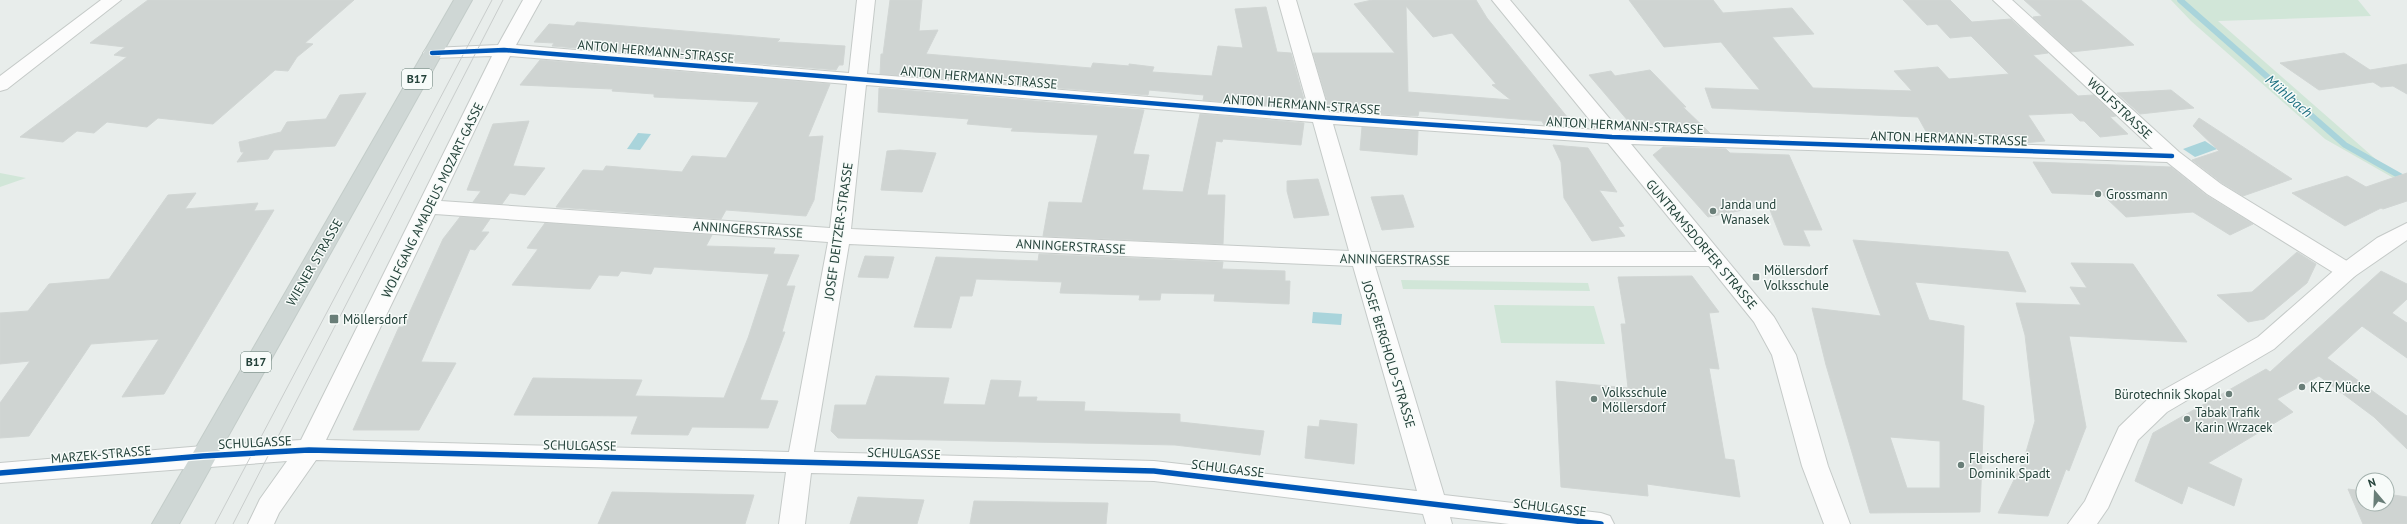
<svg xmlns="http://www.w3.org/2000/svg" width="2407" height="524" font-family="'PT Sans',sans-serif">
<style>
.green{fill:#d1e6d8}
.water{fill:#a9d4db}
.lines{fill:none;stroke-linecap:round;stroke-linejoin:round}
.stream{stroke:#a9d4db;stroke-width:6}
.building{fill:#cfd4d2;stroke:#d1d6d4;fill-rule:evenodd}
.minor-casing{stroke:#c5cac8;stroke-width:2}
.tertiary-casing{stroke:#c5cac8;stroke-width:2}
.primary-casing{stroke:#c3ccc9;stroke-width:2}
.minor{fill:#fcfcfc;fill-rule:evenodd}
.tertiary{fill:#fcfcfc;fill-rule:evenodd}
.primary{fill:#cfd7d5;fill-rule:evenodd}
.tram{stroke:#c9cdcc;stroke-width:1}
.cycleway-far1-casing{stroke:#f7fbf9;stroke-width:6}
.cycleway-casing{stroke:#f7fbf9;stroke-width:8}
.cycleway-far1{stroke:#0057b8;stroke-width:4.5}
.cycleway{stroke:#0057b8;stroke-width:5.5}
.poi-dot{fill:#697e78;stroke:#f7fbf9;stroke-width:1.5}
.labels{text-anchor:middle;stroke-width:3;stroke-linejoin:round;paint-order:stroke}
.shield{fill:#f7fbf9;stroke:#637a73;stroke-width:1}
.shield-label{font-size:12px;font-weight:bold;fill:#24423a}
.street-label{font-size:13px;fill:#24423a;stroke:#f7fbf9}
.poi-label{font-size:13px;fill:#24423a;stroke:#f7fbf9;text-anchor:start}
.water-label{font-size:14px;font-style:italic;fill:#1c6f80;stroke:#f7fbf9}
</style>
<rect width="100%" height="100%" fill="#e8edeb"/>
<path class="green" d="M 2171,0 L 2358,0 L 2371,16 L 2218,21 L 2404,184 L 2325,139 L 2191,21 Z
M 0,173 L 26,178 L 0,187 Z
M 1401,280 L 1588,283 L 1590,291 L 1403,289 Z
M 1494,305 L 1594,306 L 1605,344 L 1501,343 Z"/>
<path class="water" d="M 638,133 L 651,134 L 640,150 L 627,149 Z
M 2205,141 L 2217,149 L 2195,157 L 2183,149 Z
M 1313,312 L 1342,314 L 1341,325 L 1312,323 Z"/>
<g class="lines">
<path class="stream" d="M 2180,0 L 2345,145 L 2407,180"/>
</g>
<path class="building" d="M 148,0 L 354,0 L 305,43 L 313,44 L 297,57 L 288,71 L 275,70 L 213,124 L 158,118 L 147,127 L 107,122 L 94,133 L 77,131 L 63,142 L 20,137 L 127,57 L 114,55 L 125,47 L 90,43 Z
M 890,0 L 922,0 L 919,31 L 938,30 L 926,54 L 1091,68 L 1093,63 L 1129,66 L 1129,64 L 1154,67 L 1152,72 L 1212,76 L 1218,46 L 1243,48 L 1235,9 L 1266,7 L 1277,52 L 1291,53 L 1305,103 L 1301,102 L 1303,108 L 1203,100 L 1204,95 L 1149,90 L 1148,95 L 880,74 L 881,54 L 883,54 Z
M 1372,0 L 1476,0 L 1487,18 L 1568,118 L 1559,126 L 1544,125 L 1542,121 L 1419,111 L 1418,116 L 1363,113 L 1364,107 L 1328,104 L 1313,53 L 1395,53 L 1354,4 ZM 1406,6 L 1433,37 L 1452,33 L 1496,84 L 1492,85 L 1511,100 L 1408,92 Z
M 1629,0 L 1713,0 L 1723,13 L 1792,8 L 1814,34 L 1772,37 L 1813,88 L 1912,91 L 1894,71 L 1938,67 L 1949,79 L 2009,74 L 1971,36 L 1950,38 L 1937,24 L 1927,25 L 1903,0 L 1950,0 L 1972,22 L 2011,19 L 2048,53 L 2033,55 L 2078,96 L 2093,95 L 2116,116 L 2110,117 L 2128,134 L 2100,137 L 2084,121 L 2080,121 L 2072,113 L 2028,115 L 2045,141 L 2023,143 L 2018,138 L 1928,135 L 1918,117 L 1712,108 L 1705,88 L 1760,90 L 1721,42 L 1664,47 Z
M 2024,0 L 2081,0 L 2134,45 L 2071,52 L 2033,17 L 2042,16 Z
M 577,22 L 780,39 L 777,42 L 845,46 L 843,65 L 839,65 L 836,70 L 552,46 L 554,43 L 534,42 L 549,24 L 574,26 Z
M 2344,53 L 2370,70 L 2407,64 L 2407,94 L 2393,86 L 2381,87 L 2373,82 L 2319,90 L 2280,63 Z
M 540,60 L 830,84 L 808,137 L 823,136 L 814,200 L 806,216 L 726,210 L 721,219 L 556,207 L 583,170 L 603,171 L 606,166 L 682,172 L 692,156 L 726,158 L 759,102 L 654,97 L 654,94 L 612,91 L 613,89 L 520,85 Z
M 1650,70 L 1686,107 L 1683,107 L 1710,133 L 1680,132 L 1687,126 L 1634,124 L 1629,122 L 1589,75 L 1611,71 L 1615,76 Z
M 879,88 L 1144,110 L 1133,154 L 1149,155 L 1142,190 L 1183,192 L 1200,114 L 1304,123 L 1301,145 L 1223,139 L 1222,142 L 1216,141 L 1207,195 L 1225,195 L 1223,244 L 1043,236 L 1049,202 L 1082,203 L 1098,135 L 1011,131 L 1013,128 L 967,124 L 969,119 L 878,112 Z
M 2171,90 L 2194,108 L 2140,114 L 2117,93 Z
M 366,93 L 335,146 L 274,150 L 268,159 L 237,162 L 244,152 L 241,152 L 239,142 L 281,132 L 287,122 L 326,119 L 340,95 Z
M 2199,118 L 2292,179 L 2243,196 L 2222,183 L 2192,160 L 2219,151 L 2193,126 Z
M 529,121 L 513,166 L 545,168 L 525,195 L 510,193 L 502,204 L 473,202 L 481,191 L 467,190 L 493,124 Z
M 1362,127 L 1418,131 L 1417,155 L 1360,150 Z
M 1553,145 L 1588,148 L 1617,192 L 1599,190 L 1624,226 L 1618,227 L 1625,236 L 1592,241 L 1564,198 L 1561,162 Z
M 1663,147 L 1726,149 L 1730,153 L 1789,155 L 1822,230 L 1803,230 L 1810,246 L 1784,245 L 1768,205 L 1708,217 L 1653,155 Z
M 900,150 L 936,153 L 922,192 L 881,190 L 887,151 Z
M 2033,162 L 2171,167 L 2206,195 L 2253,224 L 2230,235 L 2193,212 L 2126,217 L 2103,195 L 2052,193 Z
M 2407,173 L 2407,201 L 2383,209 L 2381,208 L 2345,226 L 2292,193 L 2347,176 L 2366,187 Z
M 1318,179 L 1329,215 L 1294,218 L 1287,191 L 1287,181 Z
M 196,193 L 185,209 L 258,203 L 254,211 L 274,210 L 164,394 L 122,397 L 159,339 L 91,344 L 29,436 L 0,438 L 0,403 L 30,361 L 0,364 L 0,313 L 28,311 L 49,284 L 109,279 L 168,195 Z
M 1403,195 L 1414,227 L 1382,230 L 1371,197 Z
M 460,217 L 490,219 L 481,232 L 489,232 L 475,250 L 470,249 L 421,362 L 456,363 L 419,430 L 353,430 L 399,327 L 403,327 L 443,239 Z
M 545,223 L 712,235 L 706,246 L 775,248 L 773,254 L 799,255 L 786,286 L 795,286 L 782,332 L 785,332 L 760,400 L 778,401 L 768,428 L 692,427 L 688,435 L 631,434 L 638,416 L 514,415 L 533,378 L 642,380 L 635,396 L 724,398 L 748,338 L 769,274 L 654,267 L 651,274 L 621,271 L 618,276 L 599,275 L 590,289 L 512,285 L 538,249 L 527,248 Z
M 1853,240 L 2008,252 L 2026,292 L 1915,282 L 1929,320 L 1964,326 L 1962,400 L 1984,406 L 1980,512 L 1870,513 L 1826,365 L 1812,308 L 1881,316 ZM 1890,437 L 1940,441 L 1940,488 L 1907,488 Z
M 2297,252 L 2316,264 L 2307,283 L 2264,319 L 2248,322 L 2217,295 L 2252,292 Z
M 1039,254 L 1223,262 L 1222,269 L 1285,271 L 1285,281 L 1290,281 L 1289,304 L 1214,301 L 1215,294 L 1161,293 L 1160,300 L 1139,300 L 1140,295 L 1060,293 L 1062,282 L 976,279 L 972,296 L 960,296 L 951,328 L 914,327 L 936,257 L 1038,261 Z
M 865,256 L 894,257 L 888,278 L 858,277 Z
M 2071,263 L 2133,264 L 2187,342 L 2069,336 L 2086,427 L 2069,471 L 2066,469 L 2048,516 L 1998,513 L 2024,459 L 2035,421 L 2025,335 L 2016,303 L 2081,305 L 2070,287 L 2087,288 Z
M 2381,271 L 2407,284 L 2407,299 L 2392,313 L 2407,323 L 2407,358 L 2362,326 L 2327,358 L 2407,416 L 2407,449 L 2374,417 L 2319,376 L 2277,399 L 2293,412 L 2208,463 L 2242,479 L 2234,506 L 2188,486 L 2182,504 L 2135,481 L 2153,433 L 2266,369 L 2270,372 Z
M 1692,276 L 1719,312 L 1709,313 L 1719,369 L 1709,368 L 1725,459 L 1734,460 L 1740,497 L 1647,484 L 1648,496 L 1561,487 L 1556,381 L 1628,388 L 1621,324 L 1626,324 L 1618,277 Z
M 876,376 L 949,378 L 943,404 L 985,405 L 991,380 L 1021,381 L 1018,397 L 1037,397 L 1036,401 L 1085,402 L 1084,411 L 1180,414 L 1180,422 L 1264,431 L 1260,455 L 1175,445 L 838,438 L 831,431 L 835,405 L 866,405 Z
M 1320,420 L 1357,424 L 1354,464 L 1305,458 L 1308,426 L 1319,427 Z
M 2348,489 L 2363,491 L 2363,504 L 2387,504 L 2387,494 L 2407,497 L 2407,524 L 2363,524 Z
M 612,492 L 754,495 L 745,524 L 598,524 Z
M 858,497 L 924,500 L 917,524 L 850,524 Z
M 974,501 L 1108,503 L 1106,524 L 970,524 Z"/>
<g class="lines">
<defs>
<path id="minor" d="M 101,0 L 121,0 L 7,89 L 0,91 L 0,76 Z
M 523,0 L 541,0 L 516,45 L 849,73 L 857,0 L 875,0 L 867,74 L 1309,110 L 1278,0 L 1296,0 L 1329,112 L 1598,130 L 1492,0 L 1510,0 L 1620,131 L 2153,149 L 1993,0 L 2012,0 L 2179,152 L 2221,184 L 2355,266 L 2358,271 L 2355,276 L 2347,279 L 2339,276 L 2207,194 L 2167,162 L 1631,144 L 1774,317 L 1796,355 L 1828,466 L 1850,524 L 1824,524 L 1802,466 L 1772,355 L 1754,322 L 1709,266 L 1375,266 L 1444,495 L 1601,513 L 1610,516 L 1614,524 L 1509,524 L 1450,517 L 1452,524 L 1426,524 L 1423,514 L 1154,481 L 811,473 L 805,524 L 779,524 L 786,472 L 316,460 L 279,513 L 274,524 L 248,524 L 260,499 L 287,461 L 0,483 L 0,463 L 203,446 L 301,440 L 492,56 L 432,58 L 426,57 L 423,53 L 426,49 L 432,48 L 498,45 ZM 510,56 L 847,84 L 830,228 L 441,201 ZM 866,85 L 1313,122 L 1349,251 L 851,229 ZM 1333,124 L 1608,143 L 1697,252 L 1371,252 ZM 435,214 L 828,242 L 789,452 L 326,440 ZM 849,244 L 1353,266 L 1417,491 L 1154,461 L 814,452 Z"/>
<path id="tertiary" d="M 2407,223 L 2407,240 L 2355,276 L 2274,349 L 2167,412 L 2138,440 L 2108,508 L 2097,524 L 2068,524 L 2085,501 L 2119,427 L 2149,398 L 2258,337 L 2339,266 L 2377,238 Z"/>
<path id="primary" d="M 454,0 L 472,0 L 179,524 L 152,524 Z"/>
</defs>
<use href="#minor" class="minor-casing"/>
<use href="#tertiary" class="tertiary-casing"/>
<use href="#primary" class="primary-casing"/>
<use href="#minor" class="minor"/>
<use href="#tertiary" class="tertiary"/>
<use href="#primary" class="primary"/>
<path class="tram" d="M 215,524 L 492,0
M 233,524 L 503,0"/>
<defs>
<path id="cycleway-far1" d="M 432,53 L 504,50 L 1319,117 L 1612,137 L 2172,156"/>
<path id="cycleway" d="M 0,473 L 203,456 L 309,450 L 1154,471 L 1601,524"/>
</defs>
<use href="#cycleway-far1" class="cycleway-far1-casing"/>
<use href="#cycleway" class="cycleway-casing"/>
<use href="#cycleway-far1" class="cycleway-far1"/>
<use href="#cycleway" class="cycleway"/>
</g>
<g class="poi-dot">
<circle cx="2098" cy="194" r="4"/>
<circle cx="1713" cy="211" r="4"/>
<rect x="1752" y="273" width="8" height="8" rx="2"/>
<rect x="329" y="314" width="10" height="10" rx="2"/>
<circle cx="2302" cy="387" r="4"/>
<circle cx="2229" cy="394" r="4"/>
<circle cx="1594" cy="399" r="4"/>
<circle cx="2187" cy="419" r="4"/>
<circle cx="1961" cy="465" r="4"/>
</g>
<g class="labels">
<g class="shield">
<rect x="402" y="69" width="30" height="20" rx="3"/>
<rect x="241" y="352" width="30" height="20" rx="3"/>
</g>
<g class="shield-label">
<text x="417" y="83">B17</text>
<text x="256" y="366">B17</text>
</g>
<g class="street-label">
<text transform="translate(656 51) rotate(5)" y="5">ANTON HERMANN-STRASSE</text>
<text transform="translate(979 77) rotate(5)" y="5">ANTON HERMANN-STRASSE</text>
<text transform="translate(1302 104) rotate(4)" y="5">ANTON HERMANN-STRASSE</text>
<text transform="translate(2120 108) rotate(43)" y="5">WOLFSTRASSE</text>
<text transform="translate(1625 125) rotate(3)" y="5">ANTON HERMANN-STRASSE</text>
<text transform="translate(1949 138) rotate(2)" y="5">ANTON HERMANN-STRASSE</text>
<text transform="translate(432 200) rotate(-64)" y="5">WOLFGANG AMADEUS MOZART-GASSE</text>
<text transform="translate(748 229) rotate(4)" y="5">ANNINGERSTRASSE</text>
<text transform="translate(838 231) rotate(-82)" y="5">JOSEF DEITZER-STRASSE</text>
<text transform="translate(1702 244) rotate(50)" y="5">GUNTRAMSDORFER STRASSE</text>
<text transform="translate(1071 246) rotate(3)" y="5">ANNINGERSTRASSE</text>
<text transform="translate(1395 259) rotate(1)" y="5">ANNINGERSTRASSE</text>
<text transform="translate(314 262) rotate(-60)" y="5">WIENER STRASSE</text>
<text transform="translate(1389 354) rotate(73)" y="5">JOSEF BERGHOLD-STRASSE</text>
<text transform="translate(255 442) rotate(-3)" y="5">SCHULGASSE</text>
<text transform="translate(580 445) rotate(1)" y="5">SCHULGASSE</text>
<text transform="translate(904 453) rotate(2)" y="5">SCHULGASSE</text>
<text transform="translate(101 454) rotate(-5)" y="5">MARZEK-STRASSE</text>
<text transform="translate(1228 468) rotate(7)" y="5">SCHULGASSE</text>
<text transform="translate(1550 507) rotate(7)" y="5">SCHULGASSE</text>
</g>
<g class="poi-label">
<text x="2106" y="199">Grossmann</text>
<text x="1721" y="209">Janda und<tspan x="1721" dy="15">Wanasek</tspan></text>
<text x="1764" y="275">Möllersdorf<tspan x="1764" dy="15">Volksschule</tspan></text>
<text x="343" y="324">Möllersdorf</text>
<text x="2310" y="392">KFZ Mücke</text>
<text x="1602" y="397">Volksschule<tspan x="1602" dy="15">Möllersdorf</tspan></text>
<text x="2221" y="399" text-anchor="end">Bürotechnik Skopal</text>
<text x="2195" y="417">Tabak Trafik<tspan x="2195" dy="15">Karin Wrzacek</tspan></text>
<text x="1969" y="463">Fleischerei<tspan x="1969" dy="15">Dominik Spadt</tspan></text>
</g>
<g class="water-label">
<text transform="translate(2289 96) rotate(41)" y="5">Mühlbach</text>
</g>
</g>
<g transform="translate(2375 492) rotate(341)"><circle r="19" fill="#f7fbf9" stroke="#a3b1ad"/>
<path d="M0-3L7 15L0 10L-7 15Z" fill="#697e78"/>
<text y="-6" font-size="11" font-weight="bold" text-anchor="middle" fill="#24423a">N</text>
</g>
</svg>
